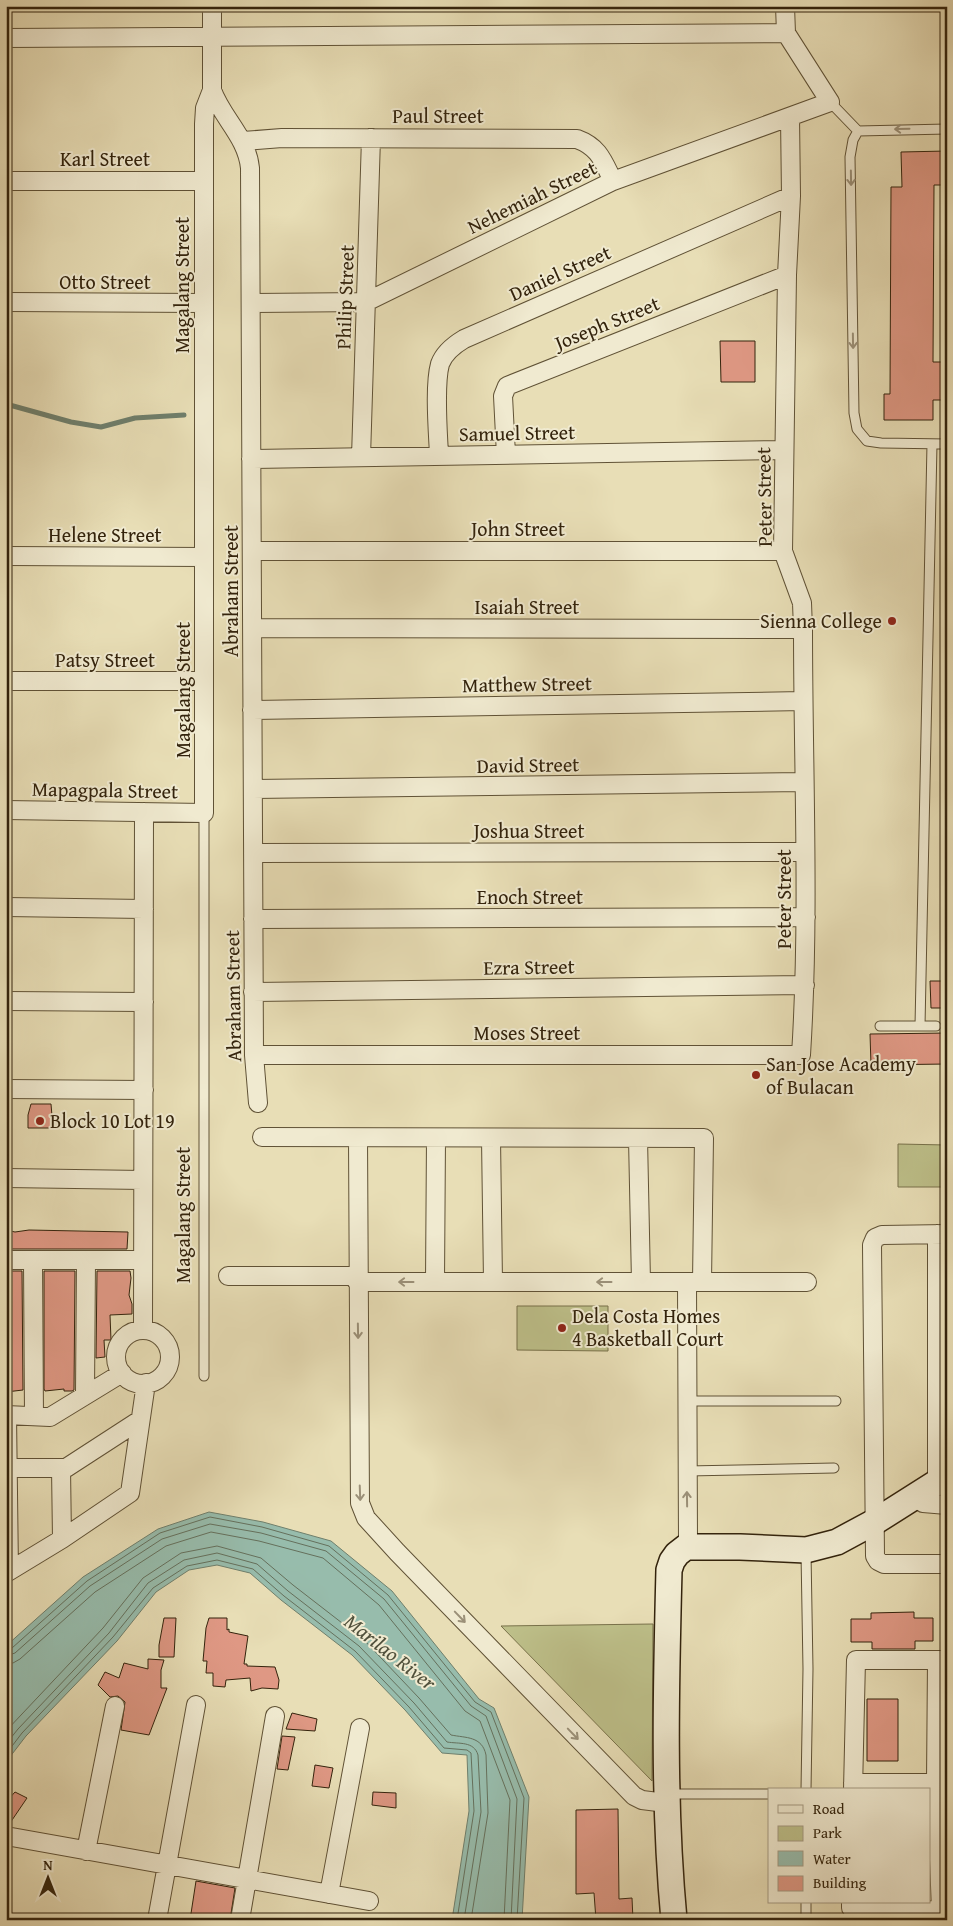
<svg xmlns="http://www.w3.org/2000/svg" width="953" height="1926" font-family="'Gentium Book Plus',serif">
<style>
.green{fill:#bdbf89;stroke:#78714a}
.water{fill:#97bcac;stroke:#6f7f6c}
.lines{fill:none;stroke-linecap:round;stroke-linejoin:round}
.shore{stroke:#65705c;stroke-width:1}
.stream{stroke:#6f7f6c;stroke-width:5}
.building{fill:#df9884;stroke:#33230c}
.lane-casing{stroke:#605236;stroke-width:11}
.street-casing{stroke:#605236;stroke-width:20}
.secondary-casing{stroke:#33230c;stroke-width:28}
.lane{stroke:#f0ead0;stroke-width:9}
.street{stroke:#f0ead0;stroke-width:18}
.secondary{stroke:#f0ead0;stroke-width:25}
.oneway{stroke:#9b9078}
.poi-dot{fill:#8f2418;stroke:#f0ead0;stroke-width:2}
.labels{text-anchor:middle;stroke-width:4;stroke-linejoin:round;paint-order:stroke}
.street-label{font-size:20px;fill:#33230c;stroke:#f0ead0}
.poi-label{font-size:20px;fill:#33230c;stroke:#f0ead0;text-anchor:start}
.water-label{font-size:21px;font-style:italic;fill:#51513c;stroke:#f0ead0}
</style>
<rect width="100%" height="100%" fill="#e8deb6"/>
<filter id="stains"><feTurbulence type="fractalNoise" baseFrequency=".004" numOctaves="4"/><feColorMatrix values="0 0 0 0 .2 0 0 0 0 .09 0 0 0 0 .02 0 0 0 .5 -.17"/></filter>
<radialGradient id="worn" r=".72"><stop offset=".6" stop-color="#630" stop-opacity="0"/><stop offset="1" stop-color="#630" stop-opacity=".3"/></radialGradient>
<path class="green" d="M 898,1144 L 947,1145 L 947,1187 L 898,1187 Z
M 517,1306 L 608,1306 L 608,1351 L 517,1350 Z
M 653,1624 L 652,1781 L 501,1626 Z"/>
<path class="water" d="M 209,1512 L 263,1522 L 331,1541 L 392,1591 L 479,1699 L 494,1708 L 529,1797 L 522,1920 L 452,1920 L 469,1811 L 467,1755 L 442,1753 L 405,1710 L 352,1655 L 281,1600 L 250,1573 L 217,1565 L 189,1570 L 156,1592 L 117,1641 L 26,1736 L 6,1762 L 6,1646 L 83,1577 L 158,1529 Z"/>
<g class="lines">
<path class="shore" d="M 6,1650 L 12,1648 L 87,1581 L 160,1533 L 210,1517 L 262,1527 L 329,1546 L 388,1595 L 475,1702 L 491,1712 L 524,1798 L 517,1920
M 6,1656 L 15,1653 L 90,1586 L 162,1539 L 210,1524 L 261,1533 L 326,1551 L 384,1599 L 471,1706 L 486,1716 L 517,1799 L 511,1920
M 6,1663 L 13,1663 L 20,1659 L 95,1592 L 166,1546 L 211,1532 L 259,1541 L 323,1558 L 379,1605 L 465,1711 L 480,1721 L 510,1800 L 504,1920
M 6,1731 L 103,1628 L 143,1578 L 181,1553 L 217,1546 L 261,1558 L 293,1585 L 364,1640 L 419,1698 L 451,1735 C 466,1738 482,1736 486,1755 L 488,1813 L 471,1920
M 6,1744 L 18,1729 L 109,1633 L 148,1583 L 184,1560 L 217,1553 L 257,1564 L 288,1591 L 359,1646 L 414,1703 L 447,1742 C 459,1744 474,1741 478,1755 L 481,1812 L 464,1920
M 6,1754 L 22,1733 L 113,1637 L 153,1588 L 187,1566 L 217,1560 L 253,1569 L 284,1596 L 355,1651 L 409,1707 L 444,1748 L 467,1750 L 471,1753 L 474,1811 L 457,1920"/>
<path class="stream" d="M 6,404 L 71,422 L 101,427 L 135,418 L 184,415"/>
</g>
<path class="building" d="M 947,151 L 947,185 L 934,185 L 933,362 L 947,362 L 947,400 L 933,400 L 933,420 L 884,420 L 884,394 L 890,394 L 891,187 L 902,187 L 901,152 Z
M 720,341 L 755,341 L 755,382 L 721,382 Z
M 930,981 L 947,981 L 947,1008 L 931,1008 Z
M 947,1033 L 947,1064 L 871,1065 L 870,1034 Z
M 31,1104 L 51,1104 L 53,1128 L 28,1128 L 28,1115 Z
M 6,1230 L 15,1232 L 29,1230 L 128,1232 L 127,1249 L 6,1249 Z
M 6,1271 L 22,1271 L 23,1390 L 6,1392 Z
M 44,1271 L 75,1271 L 74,1390 L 72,1391 L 64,1391 L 64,1389 L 45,1391 L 44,1389 Z
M 97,1271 L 130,1271 L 131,1278 L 129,1295 L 132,1304 L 132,1314 L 110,1315 L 111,1340 L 104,1340 L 105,1357 L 96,1358 Z
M 914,1612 L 914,1618 L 933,1618 L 933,1641 L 915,1641 L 915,1649 L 872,1649 L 872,1642 L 851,1642 L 851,1619 L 871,1619 L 871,1613 Z
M 164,1618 L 176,1618 L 174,1657 L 159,1657 L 159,1645 Z
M 209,1618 L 227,1618 L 227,1630 L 229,1629 L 229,1632 L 248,1636 L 244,1664 L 247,1664 L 247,1666 L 275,1667 L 279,1680 L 278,1689 L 262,1688 L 251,1691 L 250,1678 L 226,1680 L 225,1687 L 213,1686 L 213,1673 L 206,1673 L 207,1661 L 203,1661 L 206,1628 Z
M 148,1659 L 164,1660 L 161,1670 L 161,1688 L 167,1688 L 149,1735 L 121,1730 L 125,1702 L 118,1696 L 110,1697 L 98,1685 L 105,1672 L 119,1678 L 124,1663 L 148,1669 Z
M 867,1699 L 898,1699 L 898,1761 L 867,1761 Z
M 292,1713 L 317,1719 L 315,1731 L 286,1729 Z
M 282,1736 L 295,1737 L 288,1770 L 277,1769 Z
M 315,1765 L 333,1768 L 329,1788 L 312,1786 Z
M 15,1792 L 27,1798 L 8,1826 L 6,1826 L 6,1802 Z
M 373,1792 L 396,1793 L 396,1808 L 372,1805 Z
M 618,1809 L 619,1899 L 632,1898 L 633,1920 L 596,1920 L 594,1893 L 576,1894 L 576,1810 Z
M 196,1881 L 235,1888 L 230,1920 L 190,1920 Z"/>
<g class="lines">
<defs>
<path id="lane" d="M 830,102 L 858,131
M 858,131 L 853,140 L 850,157 L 854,413 L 857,429 L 867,441 L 881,443 L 947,444
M 858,131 L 947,129
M 204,813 L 204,1376
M 880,1026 L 936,1026
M 920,1026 L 932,444
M 688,1401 L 836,1401
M 687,1471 L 834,1468
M 806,1553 L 808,1669 L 806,1790
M 670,1794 L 769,1794
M 806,1902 L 806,1920"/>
<path id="street" d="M 785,6 L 786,33
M 6,38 L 786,33
M 212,90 C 222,118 247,137 250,168 L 254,1055 L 258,1103
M 243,141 L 282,138 L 577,139 C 599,147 603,161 613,181
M 6,181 L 204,181
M 6,302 L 204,303
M 251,303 L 366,302 L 613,181 L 830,102 L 786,33
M 439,455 C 438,432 434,386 440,364 C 444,353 454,345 464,339 L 791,196
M 506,455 L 503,396 L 507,386 L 787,275
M 361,457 L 371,138
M 251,459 L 784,450
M 252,551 L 783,551
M 6,556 L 204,557
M 252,628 L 803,629
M 6,681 L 204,681
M 252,710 L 803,701
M 253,789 L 804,782
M 6,810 L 204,813 L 204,124 L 205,108 L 212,90 L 212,6
M 253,853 L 805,852
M 6,907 L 144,909
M 253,919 L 806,917
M 253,992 L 805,985
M 6,1001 L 144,1002
M 254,1055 L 801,1055 C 810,913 803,771 803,629 L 802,603 L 783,551 L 787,275 L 791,196 L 790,117
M 6,1089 L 144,1090
M 262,1137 L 704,1138 L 702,1282
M 358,1138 L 360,1503 L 366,1518 L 397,1552 L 634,1796 L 642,1800 L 666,1803
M 491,1138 L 493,1282
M 638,1138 L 641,1282
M 6,1178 L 143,1180
M 937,1234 L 937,1481
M 947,1234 L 882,1235 L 875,1238 L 872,1245 L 875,1556 L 878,1561 L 884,1564 L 947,1564
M 6,1260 L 143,1260
M 33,1260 L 34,1416
M 228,1276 L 357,1276
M 357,1282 L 807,1282
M 435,1282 L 436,1138
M 143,1330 L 144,812
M116 1357a27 27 0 1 1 54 0a27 27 0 1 1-54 0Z
M 85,1394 L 86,1260
M 6,1415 L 50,1417 L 122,1373
M 7,1415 L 9,1571
M 6,1468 L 66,1468 L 140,1420
M 61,1468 L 62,1539
M 914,1496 L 923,1503 L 947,1505
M 686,1547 L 688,1543 L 687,1282
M 6,1573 L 62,1539 L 130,1493 L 146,1383
M 937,1660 L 936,1782 L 941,1911
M 853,1783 L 947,1783
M 853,1790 L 856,1660 L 947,1660
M 6,1836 L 369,1901
M 86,1851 L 115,1706
M 329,1894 L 360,1728
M 851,1902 L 851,1908 L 947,1911
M 157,1920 L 196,1705
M 240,1920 L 275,1716"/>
<path id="secondary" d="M 674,1920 C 663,1803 666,1687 669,1570 L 672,1561 L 677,1554 L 686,1547 L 740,1547 L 806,1550 L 837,1542 L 876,1521 L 947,1476"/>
</defs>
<use href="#lane" class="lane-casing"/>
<use href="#street" class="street-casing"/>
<use href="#secondary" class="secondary-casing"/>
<use href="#lane" class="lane"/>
<use href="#street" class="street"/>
<use href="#secondary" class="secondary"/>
</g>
<defs><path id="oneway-shaft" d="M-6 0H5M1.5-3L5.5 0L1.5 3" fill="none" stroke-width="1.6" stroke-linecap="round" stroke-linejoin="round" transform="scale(1.25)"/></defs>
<g class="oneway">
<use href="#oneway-shaft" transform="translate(902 129) rotate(179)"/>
<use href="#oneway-shaft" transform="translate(851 178) rotate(89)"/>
<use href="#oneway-shaft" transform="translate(853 341) rotate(89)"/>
<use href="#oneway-shaft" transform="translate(406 1282) rotate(180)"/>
<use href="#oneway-shaft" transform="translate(604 1282) rotate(-180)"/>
<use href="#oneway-shaft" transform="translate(358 1331) rotate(89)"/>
<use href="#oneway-shaft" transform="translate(360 1493) rotate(88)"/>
<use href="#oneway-shaft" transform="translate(687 1499) rotate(-91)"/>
<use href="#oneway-shaft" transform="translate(460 1617) rotate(46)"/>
<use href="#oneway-shaft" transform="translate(573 1734) rotate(46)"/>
</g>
<g class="poi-dot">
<circle cx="892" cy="621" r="5"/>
<circle cx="756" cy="1075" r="5"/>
<circle cx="40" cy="1121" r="5"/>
<circle cx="562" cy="1328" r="5"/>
</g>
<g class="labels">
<g class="street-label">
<text x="438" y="123">Paul Street</text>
<text x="105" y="166">Karl Street</text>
<text transform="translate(532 197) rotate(-26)" y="7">Nehemiah Street</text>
<text transform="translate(560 273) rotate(-24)" y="7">Daniel Street</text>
<text x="105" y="289">Otto Street</text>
<text transform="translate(182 285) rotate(-90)" y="7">Magalang Street</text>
<text transform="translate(345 297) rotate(-88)" y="7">Philip Street</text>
<text transform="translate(607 323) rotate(-22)" y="7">Joseph Street</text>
<text transform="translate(517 433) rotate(-1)" y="7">Samuel Street</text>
<text transform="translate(764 497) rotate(-91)" y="7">Peter Street</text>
<text x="518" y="536">John Street</text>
<text x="105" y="542">Helene Street</text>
<text transform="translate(231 591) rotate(-90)" y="7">Abraham Street</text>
<text x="527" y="614">Isaiah Street</text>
<text x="105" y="667">Patsy Street</text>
<text transform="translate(527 684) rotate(-1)" y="7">Matthew Street</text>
<text transform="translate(183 690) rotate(-90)" y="7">Magalang Street</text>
<text transform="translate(528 765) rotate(-1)" y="7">David Street</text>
<text transform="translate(105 790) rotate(1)" y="7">Mapagpala Street</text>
<text x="529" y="838">Joshua Street</text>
<text x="530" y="904">Enoch Street</text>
<text transform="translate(784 899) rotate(-90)" y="7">Peter Street</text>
<text transform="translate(529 967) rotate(-1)" y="7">Ezra Street</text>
<text transform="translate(233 996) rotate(-91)" y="7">Abraham Street</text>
<text x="527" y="1040">Moses Street</text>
<text transform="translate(183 1215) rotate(-90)" y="7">Magalang Street</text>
</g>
<g class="poi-label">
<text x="882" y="628" text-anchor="end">Sienna College</text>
<text x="766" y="1071">San Jose Academy<tspan x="766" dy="23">of Bulacan</tspan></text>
<text x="50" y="1128">Block 10 Lot 19</text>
<text x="572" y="1323">Dela Costa Homes<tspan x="572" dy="23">4 Basketball Court</tspan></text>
</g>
<g class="water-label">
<text transform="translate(390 1652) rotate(38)" y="7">Marilao River</text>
</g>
</g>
<rect width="953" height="1926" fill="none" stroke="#e8deb6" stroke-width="25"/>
<rect x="8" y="8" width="938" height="1911" fill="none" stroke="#33230c" stroke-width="2.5"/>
<rect x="12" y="12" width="928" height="1901" fill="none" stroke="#33230c"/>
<rect x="768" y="1788" width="162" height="115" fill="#f0ead0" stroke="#a49a82"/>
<rect x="778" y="1805" width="25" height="8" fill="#f0ead0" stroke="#a49a82"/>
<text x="813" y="1814" font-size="15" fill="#33230c">Road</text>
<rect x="778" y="1826" width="25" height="15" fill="#bdbf89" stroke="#a49a82"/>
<text x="813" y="1838" font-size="15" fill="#33230c">Park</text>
<rect x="778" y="1851" width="25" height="15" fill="#97bcac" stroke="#a49a82"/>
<text x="813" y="1864" font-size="15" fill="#33230c">Water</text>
<rect x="778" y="1876" width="25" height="15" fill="#df9884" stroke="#a49a82"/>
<text x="813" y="1888" font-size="15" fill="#33230c">Building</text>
<g transform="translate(48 1878)" stroke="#f0ead0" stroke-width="4" paint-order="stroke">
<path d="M0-4L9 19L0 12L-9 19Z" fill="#33230c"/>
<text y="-8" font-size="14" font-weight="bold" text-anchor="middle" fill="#33230c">N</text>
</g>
<rect width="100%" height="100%" filter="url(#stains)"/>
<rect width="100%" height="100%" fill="url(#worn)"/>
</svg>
